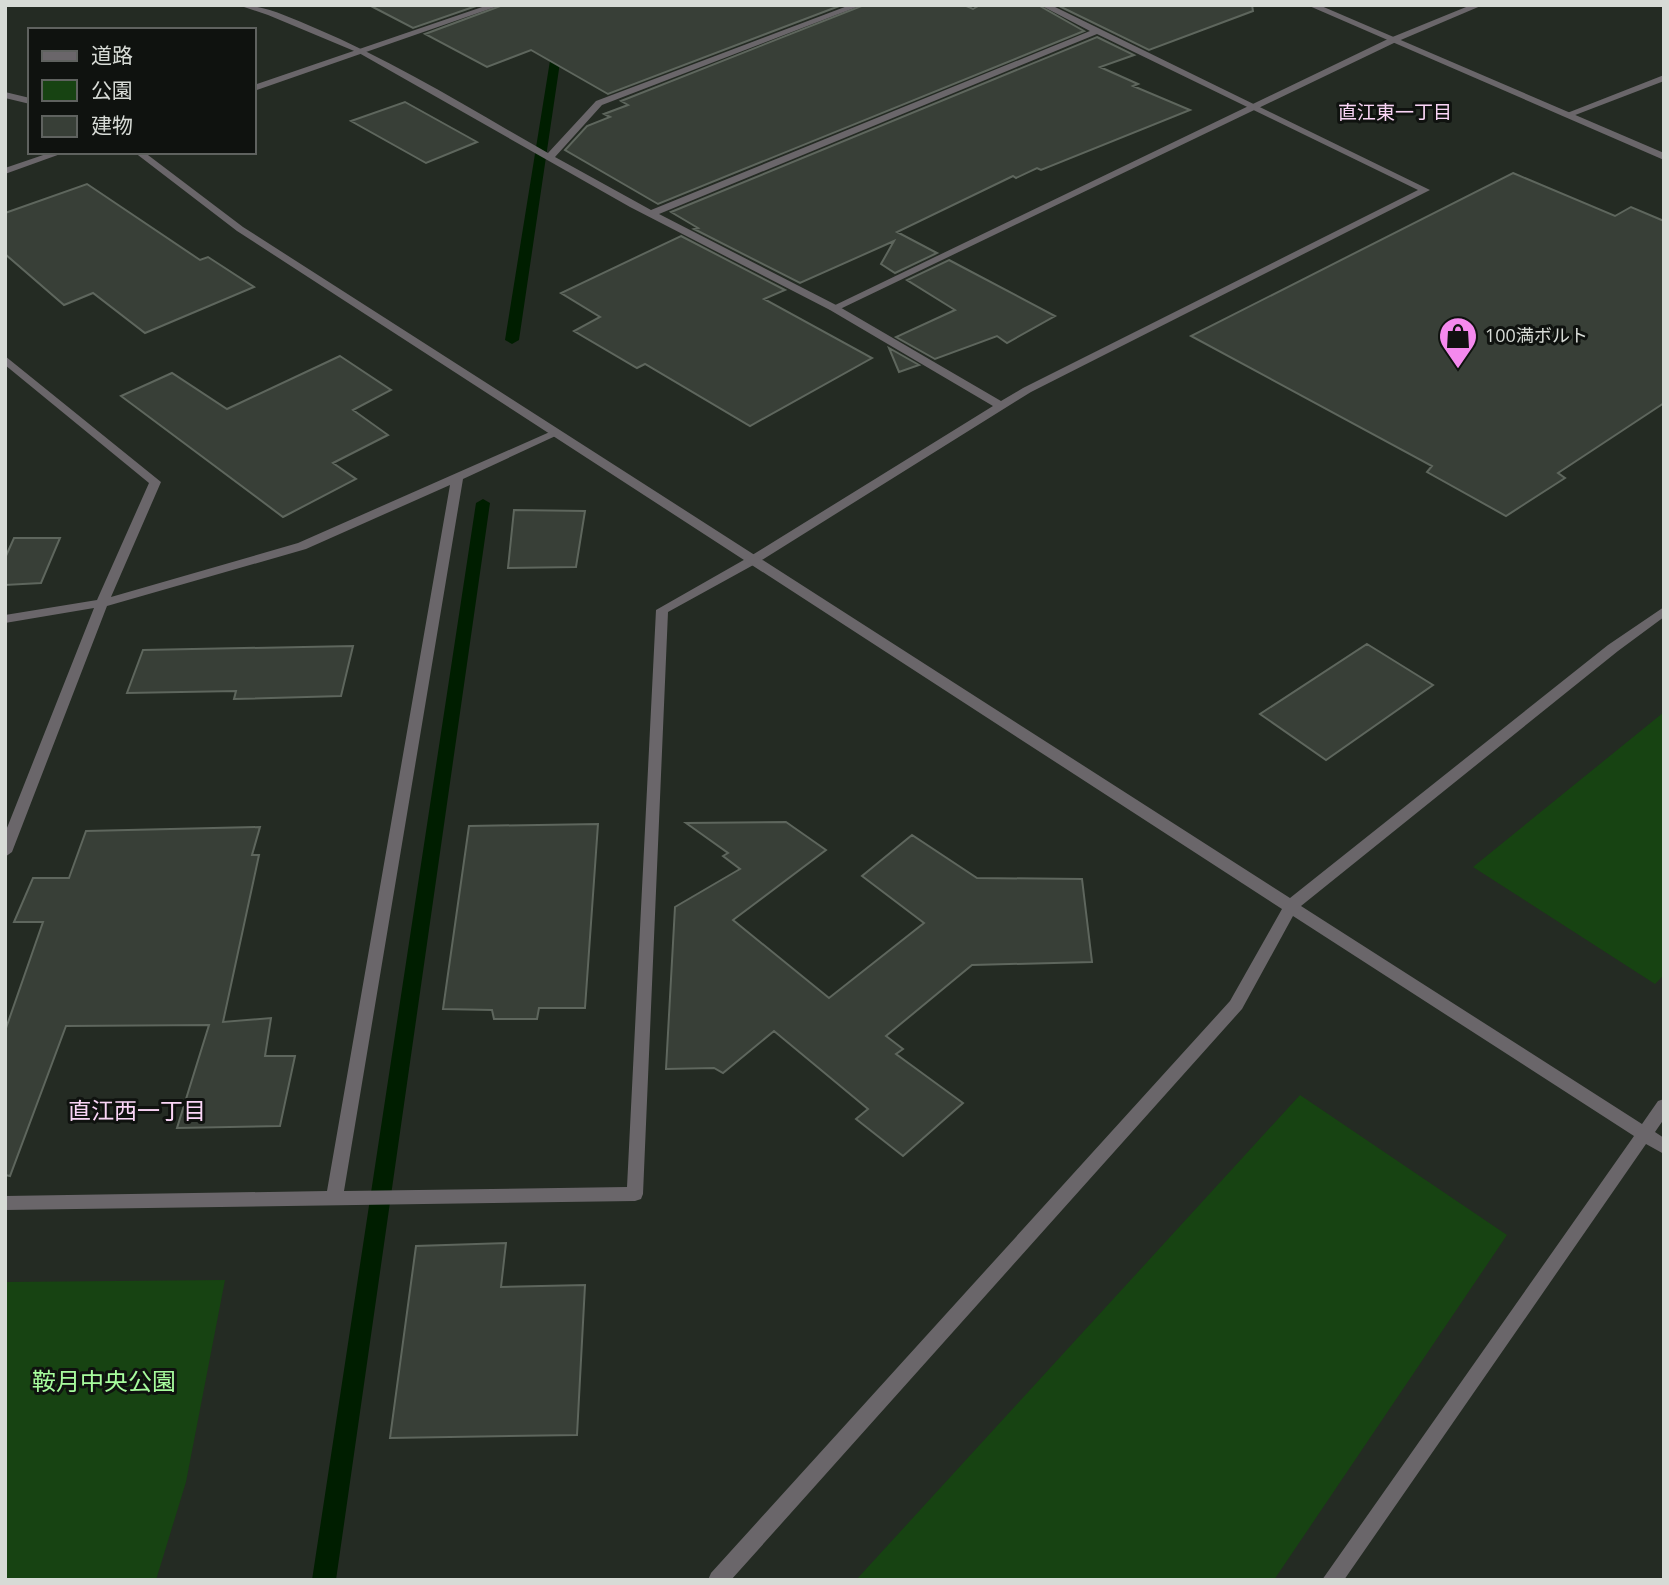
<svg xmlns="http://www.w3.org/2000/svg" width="1669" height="1585" font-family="'Open Sans','Noto Sans JP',sans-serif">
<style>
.green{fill:#174312}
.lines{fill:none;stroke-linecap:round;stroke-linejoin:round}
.stream{fill:#001e00;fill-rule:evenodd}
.building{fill:#383f37;stroke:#5e665d;stroke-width:2}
.service{fill:#6a666a;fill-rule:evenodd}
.minor{fill:#6a666a;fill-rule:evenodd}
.tertiary{fill:#6a666a;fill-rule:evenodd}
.labels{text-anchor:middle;stroke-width:6;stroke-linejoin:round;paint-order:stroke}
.far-poi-label{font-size:18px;fill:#d7dbd6;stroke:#0f120f;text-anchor:start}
.far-neighbourhood-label{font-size:19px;fill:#fad5f6;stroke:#0f120f}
.neighbourhood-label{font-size:23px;fill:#fad5f6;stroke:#0f120f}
.near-park-label{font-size:24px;fill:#a7fc9d;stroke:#0f120f}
</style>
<rect width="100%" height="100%" fill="#242b23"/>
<path class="green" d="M 1664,712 L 1664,975 L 1655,984 L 1473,867 Z
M 1300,1095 L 1507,1235 L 1274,1580 L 856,1580 Z
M 225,1280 L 186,1482 L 156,1580 L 5,1580 L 5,1282 Z"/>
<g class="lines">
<path class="stream" d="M 558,39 L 563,42 L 519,340 L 512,344 L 505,340 L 553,42 Z
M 483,499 L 490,503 L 336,1580 L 312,1580 L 476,503 Z"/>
</g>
<path class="building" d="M 369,5 L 479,5 L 413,28 Z
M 503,5 L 842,5 L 608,94 L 531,50 L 487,67 L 425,34 Z
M 864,5 L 964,5 L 973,9 L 980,5 L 1038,5 L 1084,31 L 658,204 L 565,150 L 587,126 L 610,117 L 604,114 L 628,105 L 621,101 Z
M 1057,5 L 1252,5 L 1253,11 L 1149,50 Z
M 1097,37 L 1134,55 L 1100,67 L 1138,84 L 1133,86 L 1190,110 L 1041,170 L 1037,168 L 1016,178 L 1013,176 L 897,232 L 937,253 L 895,273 L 881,264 L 894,241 L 800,283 L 694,229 L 698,228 L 671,212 Z
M 405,102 L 477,142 L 426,163 L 351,121 Z
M 1513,173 L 1615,216 L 1631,207 L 1664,221 L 1664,403 L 1558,473 L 1565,478 L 1506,516 L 1427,472 L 1432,466 L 1191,336 Z
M 87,184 L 200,260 L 208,257 L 254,287 L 145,333 L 93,293 L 64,305 L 5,254 L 5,213 Z
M 681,236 L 785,290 L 764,299 L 872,358 L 750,426 L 645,364 L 637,368 L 574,331 L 600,317 L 561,293 Z
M 949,260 L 1055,316 L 1007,343 L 997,336 L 935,359 L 896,337 L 955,310 L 907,280 Z
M 889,348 L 919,365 L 899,372 Z
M 340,356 L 391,390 L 353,410 L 388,435 L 333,463 L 356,479 L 283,517 L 121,396 L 172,373 L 227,409 Z
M 514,510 L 585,511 L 576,567 L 508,568 Z
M 14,538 L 60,538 L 41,583 L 5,585 L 5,558 Z
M 1367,644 L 1433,685 L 1326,760 L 1260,714 Z
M 353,646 L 341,696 L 234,699 L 236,691 L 127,693 L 143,650 Z
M 786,822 L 826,850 L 733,920 L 829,998 L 924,923 L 862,876 L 912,835 L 977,878 L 1082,879 L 1092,962 L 972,965 L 886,1036 L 903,1049 L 896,1054 L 963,1103 L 903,1156 L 856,1119 L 868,1109 L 774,1031 L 723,1073 L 714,1068 L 666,1069 L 675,907 L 740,869 L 723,856 L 728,853 L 686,823 Z
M 598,824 L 585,1008 L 539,1008 L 537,1019 L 494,1019 L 492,1010 L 443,1009 L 469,826 Z
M 260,827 L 252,855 L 259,855 L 223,1022 L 271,1018 L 265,1056 L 295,1056 L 280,1126 L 177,1128 L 209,1025 L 66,1026 L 10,1176 L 5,1175 L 5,1031 L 43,922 L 14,922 L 33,878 L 69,878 L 86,831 Z
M 506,1243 L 501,1287 L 585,1285 L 577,1435 L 390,1438 L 416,1246 Z"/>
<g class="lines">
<path class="service" d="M 1471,5 L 1483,5 L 1396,42 L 838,310 L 830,310 L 829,308 L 1390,38 Z
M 1664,75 L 1664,81 L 1570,117 L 1562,115 Z"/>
<path class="minor" d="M 238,5 C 266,5 290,18 315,28 C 396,62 472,110 548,153 L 596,101 L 850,5 L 862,5 L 602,105 L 555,157 L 651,210 L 1090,31 L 1040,5 L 1051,5 L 1430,190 L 1031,392 L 757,563 L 668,612 L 643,1194 L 641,1199 L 635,1201 L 5,1210 L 5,1196 L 327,1191 L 450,485 L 306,549 L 107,606 L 12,852 L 5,857 L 5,833 L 94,608 L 5,623 L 5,615 L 97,600 L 149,483 L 5,365 L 5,356 L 161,482 L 111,597 L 298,543 L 552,431 L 560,431 L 562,433 L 463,479 L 344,1191 L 627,1187 L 656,610 L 749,557 L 993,406 L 830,310 L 630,207 L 359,53 L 268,15 ZM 1097,34 L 1418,190 L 1023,388 L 1001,401 L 838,306 L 659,214 Z
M 52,152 L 66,152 L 5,174 L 5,168 Z"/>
<path class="tertiary" d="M 488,5 L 501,5 L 254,91 L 254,85 Z
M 1307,5 L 1319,5 L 1664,153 L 1664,160 Z
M 5,92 L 30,98 L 30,104 L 5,98 Z
M 134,152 L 144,152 L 243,227 L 1290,898 L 1608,645 L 1664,607 L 1664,617 L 1618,651 L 1301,906 L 1642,1124 L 1658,1101 L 1664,1099 L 1664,1119 L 1655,1132 L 1664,1138 L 1664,1154 L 1646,1144 L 1344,1580 L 1322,1580 L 1634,1136 L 1293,916 L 1242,1009 L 731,1580 L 708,1580 L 711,1573 L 1230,1001 L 1282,909 L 237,231 Z"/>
</g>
<defs>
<symbol id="shop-pin" viewBox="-11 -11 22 30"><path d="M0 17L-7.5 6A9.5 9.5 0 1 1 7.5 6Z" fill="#f589ee" stroke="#0f120f"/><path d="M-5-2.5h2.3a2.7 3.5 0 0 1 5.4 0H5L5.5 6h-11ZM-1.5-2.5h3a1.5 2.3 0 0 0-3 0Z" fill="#111"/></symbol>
</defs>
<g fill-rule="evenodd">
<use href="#shop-pin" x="1436" y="314" width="44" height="60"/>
</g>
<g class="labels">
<g class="far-poi-label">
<text x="1485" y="342">100満ボルト</text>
</g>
<g class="far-neighbourhood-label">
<text x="1395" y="119">直江東一丁目</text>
</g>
<g class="neighbourhood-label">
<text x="137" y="1119">直江西一丁目</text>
</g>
<g class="near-park-label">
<text x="104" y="1390">鞍月中央公園</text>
</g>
</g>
<rect width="1669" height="1585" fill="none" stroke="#d7dbd6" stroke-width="14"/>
<rect x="28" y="28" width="228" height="126" fill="#0f120f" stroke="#5f625f" stroke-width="2"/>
<rect x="42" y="51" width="35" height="10" fill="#6a666a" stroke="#5f625f" stroke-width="2"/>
<text x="91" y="63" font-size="21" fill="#d7dbd6">道路</text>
<rect x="42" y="80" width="35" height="21" fill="#174312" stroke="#5f625f" stroke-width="2"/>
<text x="91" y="98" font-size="21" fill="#d7dbd6">公園</text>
<rect x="42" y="116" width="35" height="21" fill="#383f37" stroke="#5f625f" stroke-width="2"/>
<text x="91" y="133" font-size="21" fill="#d7dbd6">建物</text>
</svg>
